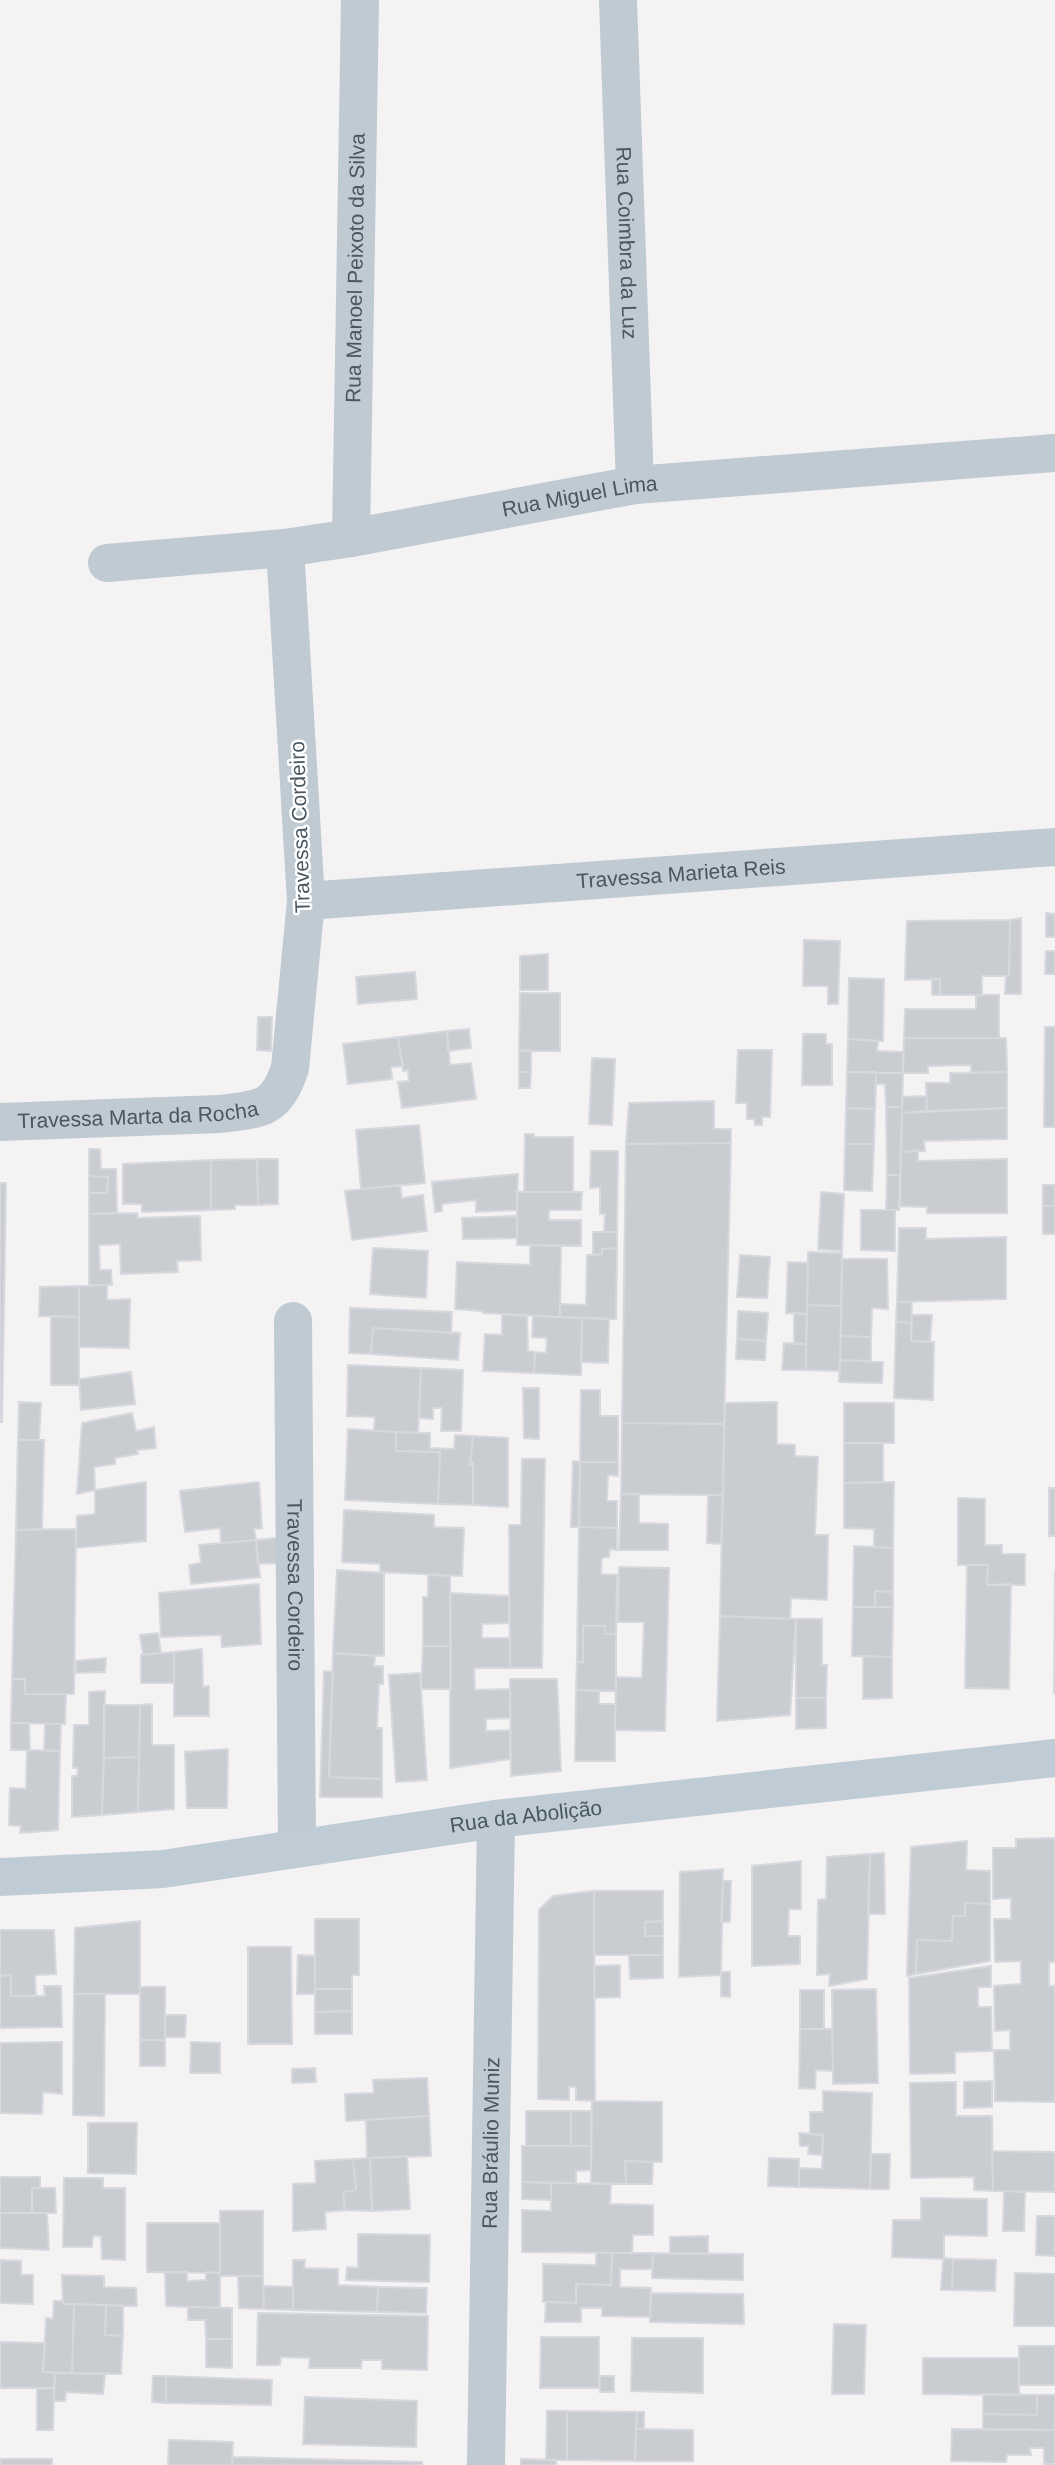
<svg xmlns="http://www.w3.org/2000/svg" width="1055" height="2465" font-family="Arial,sans-serif">
<style>
.building{fill:#c9cdd2;stroke:#d6d8de;stroke-width:2}
.lines{fill:none;stroke-linecap:round;stroke-linejoin:round}
.street{stroke:#bfcad2;stroke-width:38}
.secondary{stroke:#bfccd6;stroke-width:38}
.labels{text-anchor:middle;stroke-width:5;stroke-linejoin:round;paint-order:stroke}
.street-label{font-size:21px;fill:#485761;stroke:#fff}
</style>
<rect width="100%" height="100%" fill="#f4f2f2"/>
<path class="building" d="M 1046,913 L 1055,914 L 1055,937 L 1046,937 Z
M 1021,918 L 1021,994 L 1005,994 L 1006,976 L 1009,976 L 1010,920 Z
M 1010,920 L 1009,976 L 982,976 L 982,995 L 940,995 L 940,979 L 905,980 L 907,921 Z
M 804,940 L 840,941 L 838,1004 L 828,1004 L 828,986 L 803,986 Z
M 1046,951 L 1055,951 L 1055,974 L 1045,974 Z
M 548,954 L 548,990 L 520,990 L 520,956 Z
M 415,972 L 417,999 L 358,1004 L 356,977 Z
M 849,978 L 884,979 L 883,1041 L 848,1039 Z
M 932,979 L 940,979 L 940,995 L 932,995 Z
M 520,993 L 560,993 L 560,1051 L 519,1051 Z
M 976,995 L 999,995 L 999,1038 L 904,1038 L 905,1009 L 976,1009 Z
M 258,1017 L 272,1017 L 271,1051 L 257,1050 Z
M 1045,1027 L 1055,1027 L 1055,1127 L 1044,1127 Z
M 469,1029 L 471,1048 L 448,1051 L 447,1031 Z
M 447,1031 L 450,1065 L 471,1063 L 476,1099 L 402,1108 L 398,1082 L 409,1081 L 408,1070 L 403,1071 L 398,1037 Z
M 803,1034 L 826,1034 L 826,1044 L 832,1044 L 832,1085 L 802,1085 Z
M 398,1037 L 403,1066 L 391,1067 L 392,1079 L 348,1084 L 343,1044 Z
M 904,1038 L 1006,1038 L 1007,1072 L 971,1073 L 971,1065 L 928,1066 L 928,1073 L 903,1073 Z
M 848,1039 L 878,1041 L 877,1051 L 903,1052 L 903,1073 L 847,1072 Z
M 531,1050 L 531,1072 L 519,1072 L 519,1051 Z
M 738,1050 L 772,1050 L 770,1117 L 762,1117 L 762,1125 L 755,1125 L 754,1119 L 747,1119 L 747,1103 L 736,1103 Z
M 592,1058 L 615,1059 L 612,1125 L 589,1124 Z
M 519,1072 L 531,1072 L 530,1088 L 519,1088 Z
M 847,1072 L 876,1072 L 875,1109 L 846,1108 Z
M 847,1072 L 903,1073 L 902,1107 L 886,1107 L 885,1084 L 876,1084 L 872,1191 L 844,1190 Z
M 1007,1072 L 1007,1108 L 927,1111 L 926,1083 L 950,1083 L 950,1073 Z
M 926,1096 L 927,1111 L 902,1113 L 902,1097 Z
M 714,1101 L 714,1129 L 731,1129 L 731,1143 L 626,1144 L 629,1103 Z
M 886,1107 L 902,1107 L 900,1175 L 887,1175 Z
M 846,1108 L 875,1109 L 874,1144 L 845,1144 Z
M 1007,1108 L 1007,1139 L 924,1141 L 925,1151 L 901,1152 L 902,1113 Z
M 419,1125 L 425,1183 L 361,1189 L 356,1130 Z
M 525,1134 L 534,1134 L 534,1137 L 573,1137 L 573,1192 L 524,1192 Z
M 731,1143 L 724,1424 L 622,1423 L 626,1144 Z
M 845,1144 L 874,1144 L 872,1191 L 844,1190 Z
M 89,1149 L 100,1149 L 101,1169 L 116,1169 L 117,1213 L 89,1214 Z
M 918,1150 L 918,1161 L 1007,1159 L 1007,1213 L 927,1213 L 927,1207 L 900,1206 L 901,1152 Z
M 591,1151 L 618,1151 L 617,1232 L 604,1232 L 605,1214 L 600,1214 L 600,1187 L 590,1188 Z
M 257,1159 L 278,1159 L 278,1204 L 258,1205 Z
M 257,1159 L 258,1205 L 235,1205 L 235,1209 L 211,1210 L 211,1160 Z
M 211,1160 L 211,1210 L 142,1212 L 142,1204 L 123,1204 L 123,1164 Z
M 518,1174 L 517,1210 L 476,1212 L 476,1200 L 442,1204 L 442,1211 L 435,1212 L 432,1182 Z
M 887,1175 L 900,1175 L 899,1210 L 886,1210 Z
M 89,1176 L 108,1177 L 107,1193 L 89,1193 Z
M 0,1183 L 6,1183 L 2,1422 L 0,1422 Z
M 400,1185 L 402,1198 L 423,1195 L 427,1231 L 352,1240 L 345,1191 Z
M 1043,1185 L 1055,1185 L 1055,1206 L 1043,1206 Z
M 517,1192 L 582,1192 L 581,1210 L 549,1210 L 549,1220 L 581,1220 L 581,1246 L 517,1245 Z
M 821,1192 L 844,1194 L 842,1251 L 818,1249 Z
M 1043,1206 L 1055,1206 L 1055,1234 L 1043,1234 Z
M 861,1210 L 895,1210 L 895,1251 L 861,1250 Z
M 137,1213 L 138,1218 L 200,1216 L 201,1260 L 177,1261 L 178,1272 L 121,1274 L 120,1244 L 99,1245 L 100,1270 L 111,1270 L 112,1285 L 89,1285 L 89,1214 Z
M 517,1216 L 517,1238 L 463,1239 L 462,1218 Z
M 899,1228 L 926,1228 L 926,1239 L 1006,1237 L 1006,1299 L 897,1302 Z
M 593,1232 L 617,1232 L 617,1248 L 602,1249 L 602,1254 L 593,1255 Z
M 530,1245 L 561,1246 L 560,1317 L 483,1313 L 483,1311 L 455,1309 L 457,1262 L 530,1265 Z
M 373,1248 L 428,1251 L 426,1298 L 370,1294 Z
M 617,1248 L 616,1319 L 560,1317 L 560,1304 L 586,1305 L 587,1255 L 602,1254 L 602,1249 Z
M 808,1252 L 842,1253 L 841,1306 L 807,1305 Z
M 740,1255 L 770,1257 L 767,1298 L 737,1297 Z
M 842,1259 L 887,1259 L 888,1309 L 872,1308 L 871,1337 L 841,1336 Z
M 788,1262 L 808,1263 L 807,1314 L 786,1313 Z
M 107,1285 L 107,1300 L 130,1299 L 129,1348 L 79,1347 L 79,1286 Z
M 79,1286 L 79,1317 L 39,1316 L 40,1287 Z
M 897,1302 L 912,1302 L 911,1323 L 896,1322 Z
M 807,1305 L 841,1306 L 840,1371 L 806,1370 Z
M 350,1308 L 452,1312 L 451,1333 L 373,1328 L 371,1354 L 349,1353 Z
M 738,1311 L 768,1313 L 766,1341 L 737,1339 Z
M 794,1313 L 807,1314 L 806,1344 L 794,1344 Z
M 502,1314 L 527,1316 L 528,1351 L 535,1352 L 534,1373 L 483,1371 L 485,1334 L 502,1335 Z
M 912,1315 L 932,1315 L 930,1342 L 911,1341 Z
M 51,1316 L 79,1317 L 79,1385 L 51,1385 Z
M 533,1316 L 582,1318 L 581,1375 L 534,1373 L 535,1352 L 546,1353 L 547,1338 L 532,1337 Z
M 582,1318 L 609,1319 L 608,1363 L 581,1362 Z
M 896,1322 L 911,1323 L 911,1341 L 934,1342 L 933,1400 L 894,1398 Z
M 373,1328 L 460,1333 L 458,1360 L 371,1354 Z
M 841,1336 L 871,1337 L 871,1361 L 840,1360 Z
M 737,1339 L 766,1341 L 765,1360 L 736,1359 Z
M 784,1343 L 806,1344 L 806,1370 L 782,1370 Z
M 840,1360 L 883,1362 L 882,1383 L 839,1382 Z
M 348,1365 L 421,1368 L 418,1433 L 374,1431 L 375,1417 L 347,1416 Z
M 421,1368 L 463,1370 L 461,1431 L 441,1431 L 442,1408 L 433,1408 L 433,1419 L 419,1418 Z
M 131,1372 L 135,1404 L 81,1410 L 79,1379 Z
M 523,1388 L 539,1388 L 539,1439 L 524,1438 Z
M 581,1390 L 600,1390 L 600,1416 L 618,1416 L 618,1462 L 580,1462 Z
M 19,1402 L 41,1403 L 39,1440 L 18,1440 Z
M 777,1402 L 777,1444 L 795,1445 L 795,1456 L 818,1457 L 815,1535 L 828,1535 L 827,1600 L 791,1598 L 790,1619 L 720,1616 L 725,1403 Z
M 844,1403 L 894,1403 L 894,1443 L 844,1443 Z
M 132,1413 L 136,1431 L 154,1427 L 156,1448 L 137,1450 L 138,1454 L 115,1458 L 115,1464 L 94,1467 L 95,1490 L 77,1494 L 82,1423 Z
M 622,1423 L 724,1424 L 723,1495 L 621,1494 Z
M 348,1429 L 396,1432 L 396,1451 L 440,1452 L 438,1504 L 345,1500 Z
M 396,1432 L 430,1433 L 430,1448 L 454,1449 L 455,1435 L 473,1436 L 470,1465 L 473,1463 L 473,1505 L 438,1504 L 440,1452 L 396,1451 Z
M 473,1436 L 508,1438 L 508,1507 L 473,1505 L 473,1463 L 470,1465 Z
M 18,1440 L 44,1440 L 42,1529 L 16,1530 Z
M 844,1443 L 883,1443 L 883,1482 L 844,1483 Z
M 522,1459 L 545,1459 L 542,1668 L 510,1668 L 509,1525 L 521,1525 Z
M 573,1461 L 580,1462 L 579,1527 L 571,1527 Z
M 580,1462 L 618,1462 L 618,1476 L 608,1475 L 607,1501 L 617,1501 L 617,1528 L 579,1527 Z
M 146,1482 L 146,1541 L 76,1548 L 77,1516 L 95,1514 L 95,1490 Z
M 259,1482 L 262,1528 L 254,1529 L 256,1540 L 221,1543 L 220,1528 L 185,1532 L 180,1491 Z
M 894,1482 L 893,1548 L 874,1547 L 874,1529 L 844,1528 L 844,1483 Z
M 1049,1488 L 1055,1488 L 1055,1536 L 1049,1536 Z
M 621,1494 L 639,1494 L 639,1523 L 668,1524 L 668,1550 L 619,1550 Z
M 708,1495 L 723,1495 L 721,1544 L 707,1543 Z
M 958,1498 L 985,1499 L 985,1545 L 1002,1545 L 1002,1554 L 1025,1554 L 1025,1585 L 987,1585 L 988,1565 L 958,1565 Z
M 344,1510 L 434,1515 L 434,1527 L 464,1528 L 462,1576 L 380,1572 L 380,1564 L 342,1562 Z
M 579,1527 L 617,1528 L 617,1550 L 610,1549 L 609,1557 L 602,1558 L 601,1574 L 617,1575 L 616,1634 L 605,1634 L 605,1626 L 583,1626 L 583,1662 L 577,1662 Z
M 76,1529 L 74,1694 L 25,1694 L 25,1679 L 12,1679 L 16,1530 Z
M 277,1538 L 277,1563 L 258,1564 L 256,1540 Z
M 256,1540 L 260,1577 L 191,1584 L 189,1565 L 201,1563 L 199,1545 Z
M 854,1546 L 893,1548 L 893,1592 L 875,1591 L 875,1607 L 853,1607 Z
M 967,1565 L 988,1565 L 987,1585 L 1011,1584 L 1009,1689 L 965,1688 Z
M 619,1567 L 669,1568 L 665,1731 L 615,1730 L 616,1677 L 642,1678 L 644,1622 L 618,1622 Z
M 337,1570 L 384,1573 L 384,1656 L 333,1653 Z
M 1055,1571 L 1055,1693 L 1054,1693 Z
M 428,1575 L 450,1576 L 451,1646 L 423,1646 L 423,1597 L 428,1597 Z
M 259,1584 L 261,1644 L 222,1647 L 221,1635 L 161,1637 L 159,1593 Z
M 875,1591 L 893,1592 L 893,1607 L 875,1607 Z
M 450,1593 L 509,1596 L 509,1623 L 482,1624 L 482,1638 L 510,1638 L 510,1668 L 474,1668 L 475,1690 L 510,1689 L 510,1718 L 486,1719 L 486,1731 L 510,1730 L 510,1759 L 450,1768 Z
M 853,1607 L 893,1607 L 892,1657 L 852,1656 Z
M 720,1616 L 796,1619 L 790,1715 L 717,1721 Z
M 796,1619 L 822,1619 L 822,1665 L 827,1665 L 826,1698 L 796,1698 Z
M 583,1626 L 605,1626 L 605,1634 L 616,1634 L 616,1691 L 576,1690 L 577,1662 L 583,1662 Z
M 158,1633 L 161,1653 L 143,1655 L 140,1635 Z
M 423,1646 L 451,1646 L 451,1689 L 421,1689 Z
M 202,1649 L 203,1687 L 209,1686 L 209,1716 L 174,1716 L 174,1652 Z
M 174,1652 L 174,1683 L 141,1683 L 141,1655 Z
M 333,1653 L 375,1656 L 374,1666 L 383,1666 L 383,1684 L 379,1684 L 377,1728 L 382,1728 L 382,1779 L 329,1777 Z
M 863,1656 L 892,1657 L 892,1698 L 863,1699 Z
M 106,1658 L 105,1672 L 76,1673 L 76,1661 Z
M 324,1671 L 333,1672 L 329,1777 L 382,1779 L 382,1797 L 320,1797 Z
M 420,1673 L 427,1780 L 396,1782 L 389,1675 Z
M 12,1679 L 25,1679 L 25,1694 L 66,1694 L 65,1724 L 11,1723 Z
M 510,1679 L 557,1679 L 561,1771 L 511,1776 Z
M 576,1690 L 599,1691 L 599,1704 L 615,1704 L 615,1761 L 575,1761 Z
M 105,1691 L 102,1815 L 72,1817 L 72,1776 L 77,1776 L 78,1768 L 73,1768 L 74,1725 L 89,1725 L 89,1692 Z
M 796,1698 L 826,1698 L 826,1728 L 796,1729 Z
M 152,1704 L 152,1745 L 174,1745 L 174,1809 L 138,1812 L 140,1705 Z
M 104,1705 L 140,1705 L 139,1757 L 104,1758 Z
M 11,1723 L 29,1723 L 30,1750 L 11,1750 Z
M 45,1724 L 61,1724 L 60,1751 L 44,1750 Z
M 228,1749 L 227,1808 L 187,1808 L 185,1752 Z
M 27,1750 L 60,1751 L 58,1830 L 20,1833 L 21,1826 L 9,1825 L 10,1788 L 26,1789 Z
M 139,1757 L 138,1812 L 102,1815 L 104,1758 Z
M 1055,1838 L 1055,1962 L 1049,1962 L 1049,1986 L 1055,1986 L 1055,2102 L 995,2101 L 994,2050 L 1010,2050 L 1010,2030 L 995,2031 L 994,1986 L 1021,1984 L 1021,1961 L 995,1962 L 994,1919 L 1011,1919 L 1011,1898 L 993,1899 L 993,1848 L 1016,1848 L 1016,1839 Z
M 967,1841 L 966,1870 L 990,1871 L 990,1904 L 965,1903 L 965,1916 L 953,1916 L 952,1941 L 917,1940 L 916,1974 L 907,1976 L 911,1847 Z
M 884,1853 L 885,1914 L 868,1914 L 870,1854 Z
M 870,1854 L 867,1979 L 829,1986 L 830,1974 L 817,1975 L 818,1900 L 826,1899 L 827,1857 Z
M 801,1861 L 801,1909 L 789,1909 L 788,1936 L 800,1936 L 800,1964 L 752,1966 L 752,1866 Z
M 723,1869 L 721,1975 L 679,1977 L 680,1872 Z
M 723,1881 L 731,1881 L 730,1922 L 721,1922 Z
M 594,1891 L 663,1891 L 663,1955 L 594,1955 Z
M 594,1891 L 595,2101 L 576,2100 L 576,2087 L 569,2087 L 569,2100 L 538,2099 L 539,1910 L 553,1896 Z
M 965,1903 L 990,1904 L 990,1961 L 916,1974 L 917,1940 L 952,1941 L 953,1916 L 965,1916 Z
M 315,1919 L 359,1919 L 359,1975 L 352,1975 L 352,1989 L 315,1989 Z
M 140,1921 L 140,1994 L 74,1994 L 75,1928 Z
M 663,1921 L 663,1936 L 645,1936 L 645,1922 Z
M 0,1930 L 54,1930 L 56,1974 L 35,1975 L 36,1996 L 11,1996 L 11,1975 L 0,1976 Z
M 248,1947 L 291,1947 L 292,2044 L 248,2044 Z
M 298,1955 L 315,1956 L 315,1994 L 297,1994 Z
M 629,1955 L 663,1955 L 663,1978 L 630,1979 Z
M 620,1965 L 620,1997 L 594,1998 L 594,1966 Z
M 991,1966 L 991,1987 L 978,1987 L 978,2007 L 991,2007 L 992,2051 L 955,2052 L 955,2073 L 910,2074 L 909,1978 Z
M 721,1972 L 730,1972 L 730,1997 L 721,1996 Z
M 11,1975 L 11,1996 L 45,1996 L 44,1986 L 61,1986 L 62,2027 L 0,2028 L 0,1976 Z
M 140,1987 L 165,1987 L 165,2040 L 140,2040 Z
M 315,1989 L 352,1989 L 352,2011 L 315,2012 Z
M 876,1989 L 878,2083 L 833,2084 L 832,1990 Z
M 800,1990 L 824,1990 L 824,2029 L 800,2029 Z
M 74,1994 L 105,1994 L 104,2116 L 73,2115 Z
M 352,2011 L 352,2034 L 315,2034 L 315,2012 Z
M 165,2015 L 186,2015 L 185,2037 L 165,2037 Z
M 800,2029 L 832,2029 L 833,2071 L 816,2070 L 815,2089 L 799,2088 Z
M 140,2040 L 165,2040 L 165,2066 L 140,2066 Z
M 62,2042 L 62,2094 L 43,2092 L 42,2114 L 0,2113 L 0,2043 Z
M 191,2042 L 220,2043 L 220,2073 L 190,2073 Z
M 315,2068 L 316,2082 L 292,2083 L 292,2069 Z
M 427,2078 L 429,2116 L 346,2121 L 345,2094 L 374,2093 L 373,2080 Z
M 992,2081 L 992,2107 L 964,2108 L 964,2082 Z
M 956,2082 L 956,2116 L 992,2116 L 993,2191 L 974,2190 L 974,2177 L 911,2178 L 910,2083 Z
M 823,2091 L 872,2093 L 870,2189 L 799,2187 L 799,2168 L 822,2169 L 823,2135 L 810,2134 L 810,2112 L 823,2112 Z
M 592,2101 L 662,2102 L 662,2162 L 625,2161 L 626,2184 L 591,2183 Z
M 526,2111 L 571,2111 L 571,2146 L 526,2146 Z
M 571,2111 L 591,2111 L 591,2146 L 571,2146 Z
M 429,2116 L 431,2156 L 367,2158 L 366,2120 Z
M 88,2123 L 137,2123 L 136,2174 L 88,2173 Z
M 799,2133 L 823,2135 L 822,2155 L 808,2154 L 809,2146 L 800,2146 Z
M 522,2146 L 591,2146 L 591,2170 L 576,2171 L 576,2183 L 522,2182 Z
M 992,2151 L 1055,2152 L 1055,2192 L 993,2191 Z
M 871,2154 L 890,2154 L 889,2189 L 870,2189 Z
M 407,2156 L 410,2209 L 372,2211 L 370,2158 Z
M 370,2158 L 372,2211 L 345,2210 L 343,2192 L 356,2190 L 353,2159 Z
M 769,2158 L 799,2159 L 799,2187 L 768,2186 Z
M 353,2159 L 356,2190 L 343,2192 L 345,2210 L 325,2212 L 326,2229 L 293,2231 L 293,2184 L 316,2183 L 315,2161 Z
M 625,2161 L 653,2162 L 652,2184 L 626,2184 Z
M 0,2177 L 40,2177 L 40,2188 L 32,2188 L 32,2213 L 0,2213 Z
M 64,2178 L 103,2178 L 103,2188 L 125,2188 L 125,2260 L 102,2259 L 101,2236 L 93,2236 L 92,2247 L 63,2247 Z
M 522,2182 L 551,2183 L 551,2200 L 522,2199 Z
M 551,2183 L 611,2184 L 610,2204 L 653,2205 L 653,2235 L 633,2235 L 632,2253 L 522,2252 L 522,2210 L 551,2211 Z
M 32,2188 L 55,2188 L 56,2213 L 32,2213 Z
M 1004,2191 L 1025,2192 L 1024,2231 L 1003,2231 Z
M 921,2198 L 987,2199 L 987,2236 L 944,2235 L 944,2259 L 892,2257 L 893,2220 L 921,2220 Z
M 220,2211 L 263,2211 L 263,2276 L 220,2276 Z
M 0,2213 L 47,2213 L 49,2250 L 0,2248 Z
M 1037,2216 L 1055,2216 L 1055,2256 L 1036,2255 Z
M 147,2223 L 220,2223 L 220,2273 L 147,2272 Z
M 358,2234 L 430,2235 L 429,2282 L 346,2280 L 347,2267 L 358,2268 Z
M 708,2236 L 708,2254 L 670,2254 L 670,2237 Z
M 596,2253 L 612,2253 L 611,2285 L 576,2284 L 576,2303 L 543,2302 L 543,2264 L 596,2265 Z
M 612,2253 L 653,2253 L 652,2269 L 620,2269 L 620,2287 L 651,2288 L 650,2317 L 602,2316 L 602,2308 L 581,2308 L 581,2322 L 545,2322 L 546,2302 L 576,2303 L 576,2284 L 611,2285 Z
M 653,2253 L 743,2254 L 743,2280 L 652,2278 Z
M 943,2258 L 953,2259 L 952,2290 L 941,2290 Z
M 953,2259 L 996,2260 L 995,2291 L 952,2290 Z
M 0,2260 L 21,2261 L 21,2275 L 33,2275 L 33,2304 L 0,2303 Z
M 293,2260 L 305,2260 L 304,2268 L 338,2269 L 338,2285 L 378,2287 L 377,2312 L 293,2310 Z
M 165,2272 L 187,2272 L 187,2281 L 206,2280 L 206,2272 L 220,2273 L 220,2308 L 166,2306 Z
M 1015,2273 L 1055,2274 L 1055,2326 L 1014,2326 Z
M 62,2275 L 104,2276 L 104,2287 L 136,2288 L 137,2306 L 63,2304 Z
M 238,2276 L 263,2276 L 264,2309 L 239,2308 Z
M 263,2286 L 293,2287 L 293,2310 L 264,2309 Z
M 378,2287 L 427,2288 L 426,2313 L 377,2312 Z
M 651,2293 L 743,2294 L 744,2324 L 650,2322 Z
M 54,2301 L 63,2301 L 63,2304 L 74,2304 L 72,2373 L 43,2372 L 46,2318 L 53,2319 Z
M 74,2304 L 106,2305 L 105,2335 L 123,2336 L 121,2374 L 72,2373 Z
M 106,2305 L 123,2306 L 123,2336 L 105,2335 Z
M 188,2307 L 232,2308 L 232,2339 L 206,2339 L 205,2320 L 188,2320 Z
M 258,2313 L 428,2316 L 427,2370 L 382,2369 L 382,2360 L 362,2360 L 361,2368 L 309,2368 L 310,2358 L 281,2357 L 280,2365 L 257,2365 Z
M 834,2324 L 866,2325 L 864,2394 L 832,2394 Z
M 541,2337 L 599,2337 L 599,2388 L 540,2388 Z
M 632,2338 L 703,2338 L 703,2393 L 631,2391 Z
M 206,2339 L 232,2339 L 232,2368 L 206,2367 Z
M 0,2342 L 45,2343 L 43,2372 L 55,2373 L 54,2388 L 0,2388 Z
M 1019,2346 L 1055,2346 L 1055,2385 L 1019,2385 Z
M 923,2358 L 1019,2358 L 1019,2395 L 923,2394 Z
M 55,2373 L 105,2374 L 103,2394 L 66,2392 L 65,2401 L 54,2401 Z
M 153,2376 L 166,2376 L 166,2403 L 152,2402 Z
M 166,2376 L 272,2380 L 271,2405 L 166,2403 Z
M 600,2376 L 614,2376 L 614,2392 L 600,2392 Z
M 54,2388 L 53,2430 L 37,2430 L 37,2389 Z
M 983,2394 L 1037,2395 L 1037,2415 L 983,2414 Z
M 1037,2395 L 1055,2395 L 1055,2430 L 983,2429 L 983,2414 L 1037,2415 Z
M 305,2397 L 417,2401 L 416,2447 L 303,2444 Z
M 547,2411 L 567,2411 L 567,2460 L 546,2460 Z
M 567,2411 L 637,2412 L 635,2461 L 567,2460 Z
M 637,2412 L 644,2412 L 644,2429 L 636,2429 Z
M 636,2429 L 693,2430 L 693,2461 L 635,2461 Z
M 952,2429 L 1055,2430 L 1055,2464 L 1044,2464 L 1044,2448 L 1030,2448 L 1031,2455 L 1007,2455 L 1006,2462 L 951,2461 Z
M 169,2440 L 233,2442 L 232,2465 L 168,2465 Z
M 233,2457 L 422,2462 L 422,2465 L 232,2465 Z
M 0,2459 L 52,2459 L 52,2465 L 0,2465 Z
M 521,2459 L 556,2460 L 556,2465 L 521,2465 Z"/>
<g class="lines">
<g class="street">
<path id="s1" d="M 618,0 L 635,485"/>
<path id="s2" d="M 351,538 L 360,0"/>
<path id="s3" d="M 107,563 L 285,548 L 351,538 L 635,485 L 1055,453"/>
<path id="s4" d="M 306,901 L 1055,847"/>
<path id="s5" d="M 0,1122 L 219,1114 C 260,1109 276,1111 290,1068 L 306,901 L 285,548"/>
<path id="s6" d="M 293,1321 L 297,1848"/>
<path id="s7" d="M 486,2465 L 496,1819"/>
</g>
<path class="secondary" id="s8" d="M 0,1877 L 163,1869 L 496,1819 L 1055,1758"/>
</g>
<g class="labels">
<g class="street-label">
<text dy="7" stroke="none"><textPath href="#s1" startOffset="243">Rua Coimbra da Luz</textPath></text>
<text dy="7" stroke="none"><textPath href="#s2" startOffset="270">Rua Manoel Peixoto da Silva</textPath></text>
<text dy="7" stroke="none"><textPath href="#s3" startOffset="478">Rua Miguel Lima</textPath></text>
<text transform="translate(300 827) rotate(-92)" y="7">Travessa Cordeiro</text>
<text dy="7" stroke="none"><textPath href="#s4" startOffset="376">Travessa Marieta Reis</textPath></text>
<text dy="7" stroke="none"><textPath href="#s5" startOffset="138">Travessa Marta da Rocha</textPath></text>
<text dy="7" stroke="none"><textPath href="#s6" startOffset="264">Travessa Cordeiro</textPath></text>
<text dy="7" stroke="none"><textPath href="#s8" startOffset="530">Rua da Abolição</textPath></text>
<text dy="7" stroke="none"><textPath href="#s7" startOffset="322">Rua Bráulio Muniz</textPath></text>
</g>
</g>
</svg>
